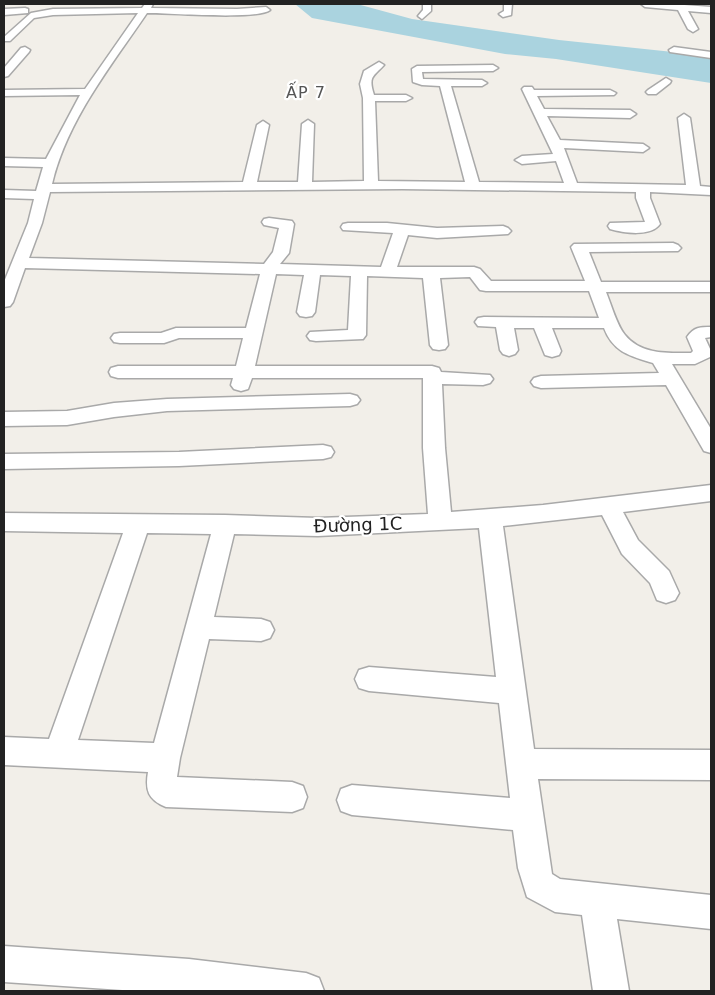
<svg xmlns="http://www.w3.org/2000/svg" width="715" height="995" font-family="'DejaVu Sans',sans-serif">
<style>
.water{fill:#aad3df}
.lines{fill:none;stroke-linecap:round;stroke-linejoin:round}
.minor-casing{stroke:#a9a9a9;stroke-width:3}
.minor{fill:#fff;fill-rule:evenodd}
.labels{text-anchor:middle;stroke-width:4.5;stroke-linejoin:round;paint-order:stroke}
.far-neighbourhood-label{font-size:16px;letter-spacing:1px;fill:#555;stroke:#fff}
.street-label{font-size:18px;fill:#222;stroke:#fff}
</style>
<rect width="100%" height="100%" fill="#f2efe9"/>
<path class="water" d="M 295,4 L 357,4 L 412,19 L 559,40 L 711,56 L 711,83 L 556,59 L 505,54 L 312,18 Z"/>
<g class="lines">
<defs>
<path id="minor" d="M 145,4 L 153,4 L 151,8 L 237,9 L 266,7 L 270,10 C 258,20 169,13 147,13 C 111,66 67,120 52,184 L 243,182 L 257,125 L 263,121 L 269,125 L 257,182 L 298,182 L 302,124 L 308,120 L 314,124 L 312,182 L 364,181 L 363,98 L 360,84 L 364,71 L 379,62 L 384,65 C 373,77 368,76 374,95 L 406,95 L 412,98 L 406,101 L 375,101 L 378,181 L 465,182 L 440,86 L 422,85 L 413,82 L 412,69 L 417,66 L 493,65 L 498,68 L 493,71 L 422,72 L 423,79 L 482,80 L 487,83 L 482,86 L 451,86 L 479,182 L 564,183 L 556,161 L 522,164 L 515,160 L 522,156 L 553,154 L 522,89 L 524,87 L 532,87 L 534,90 L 610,90 L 616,93 L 614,95 L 537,96 L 544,109 L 630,110 L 636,114 L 630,118 L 547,116 L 560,140 L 643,144 L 649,148 L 643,152 L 564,148 L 577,183 L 686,185 L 678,118 L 684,114 L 690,118 L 700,186 L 711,187 L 711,195 L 650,192 L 650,198 L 660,224 C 651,237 624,233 610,229 L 608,226 L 610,223 L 645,222 L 636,198 L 636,192 L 402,189 L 50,192 L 42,223 L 29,258 L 264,264 L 273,252 L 279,228 L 264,225 L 262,222 L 264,219 L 269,218 L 292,221 L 294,224 L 289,253 L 280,264 L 381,267 L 393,233 L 343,230 L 341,227 L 343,224 L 348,223 L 387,223 L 437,228 L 503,226 L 508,228 L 511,231 L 508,234 L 437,238 L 408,235 L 397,267 L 474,267 L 480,269 L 491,281 L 585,281 L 571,247 L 574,244 L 673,243 L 678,245 L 681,248 L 678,251 L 589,252 L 601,282 L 711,282 L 711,292 L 606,292 C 611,304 617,326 625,335 C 641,355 668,353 691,353 L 693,351 L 687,337 C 694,327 700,327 711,327 L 711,337 L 705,338 L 711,351 L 710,357 L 695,364 L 672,364 L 711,429 L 711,453 L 704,451 L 666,385 L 541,388 L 534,386 L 531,382 L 534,378 L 541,376 L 659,373 L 653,363 C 630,356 613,352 604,328 L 552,328 L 561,351 L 559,355 L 552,357 L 545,355 L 534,328 L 514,328 L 518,350 L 515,354 L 509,356 L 503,354 L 500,350 L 496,327 L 478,326 L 475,322 L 478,318 L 484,317 L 599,318 L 589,291 L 486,291 L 480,290 L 470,277 L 440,278 L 448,345 L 445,349 L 439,350 L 433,349 L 430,345 L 423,278 L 367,276 L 366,335 L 363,339 L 316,341 L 310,340 L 307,336 L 310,332 L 348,330 L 351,276 L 320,275 L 315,312 L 312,316 L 306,317 L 300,316 L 297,312 L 304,275 L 276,274 L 255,366 L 432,366 L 439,368 L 441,372 L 490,375 L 493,379 L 490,383 L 483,385 L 442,384 L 445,448 L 451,512 L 543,505 L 711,485 L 711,501 L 623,512 L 638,540 L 669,571 L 679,593 L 675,600 L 666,603 L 657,600 L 650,583 L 622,554 L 602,515 L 503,526 L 534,749 L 711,750 L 711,780 L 538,779 L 552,874 L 560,879 L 711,895 L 711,929 L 617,919 L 629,991 L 593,991 L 582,915 L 555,912 L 527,897 L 518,868 L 513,830 L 352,815 L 341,811 L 337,800 L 341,789 L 352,785 L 510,798 L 499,703 L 369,691 L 359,688 L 355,679 L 359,670 L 369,667 L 496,677 L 479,528 L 318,536 L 234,534 L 214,617 L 261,619 L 270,622 L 274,630 L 270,638 L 261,641 L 209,639 L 180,758 L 177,777 L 292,782 L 303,786 L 307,797 L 303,808 L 292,812 L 166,807 C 148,800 145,790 148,772 L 4,765 L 4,737 L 49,739 L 123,533 L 4,531 L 4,513 L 225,515 L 318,518 L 428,514 L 423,448 L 423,378 L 252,378 L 248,389 L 241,391 L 234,389 L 231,385 L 233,378 L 118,378 L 111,376 L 109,372 L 111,368 L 118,366 L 236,366 L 243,338 L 179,338 L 164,343 L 120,343 L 114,342 L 111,338 L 114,334 L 120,333 L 161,333 L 176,328 L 246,328 L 260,274 L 25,268 L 13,302 L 10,306 L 4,307 L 4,282 L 28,223 L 34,199 L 4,198 L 4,190 L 36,191 L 43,167 L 4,166 L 4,158 L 46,159 L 80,95 L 4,96 L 4,90 L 85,89 L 138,13 L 53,15 L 34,18 L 10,41 L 4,41 L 4,37 L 31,13 L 53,9 L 142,8 ZM 147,533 L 211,534 L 154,743 L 78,740 Z
M 423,4 L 431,4 L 431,11 L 422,19 L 418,16 L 423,10 Z
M 504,4 L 512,4 L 511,15 L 503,17 L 499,14 L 504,11 Z
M 641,4 L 671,4 L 711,7 L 711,13 L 688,11 L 698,29 L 693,32 L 688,29 L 678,10 L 645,7 Z
M 25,8 L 28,9 L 28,13 L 4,15 L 4,9 Z
M 25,47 L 30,50 L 29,52 L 8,76 L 4,77 L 4,68 L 21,48 Z
M 674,47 L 711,52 L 711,58 L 670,52 L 669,50 Z
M 666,78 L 671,81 L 670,83 L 656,94 L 648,94 L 646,92 L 648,90 Z
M 350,394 L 357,396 L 360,400 L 357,404 L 350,406 L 167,411 L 114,417 L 67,425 L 4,426 L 4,412 L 67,411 L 114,403 L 167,399 Z
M 323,445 L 331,447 L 334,452 L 331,457 L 323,459 L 179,466 L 4,469 L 4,454 L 179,452 Z
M 4,946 L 189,959 L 306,973 L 319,978 L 324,991 L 137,991 L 4,982 Z"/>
</defs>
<use href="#minor" class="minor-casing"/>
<use href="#minor" class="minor"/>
</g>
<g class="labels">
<g class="far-neighbourhood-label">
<text x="306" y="98">ẤP 7</text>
</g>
<g class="street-label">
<text transform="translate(358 525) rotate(-2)" y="6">Đường 1C</text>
</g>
</g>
<rect width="715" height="995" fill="none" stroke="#222222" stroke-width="10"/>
</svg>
